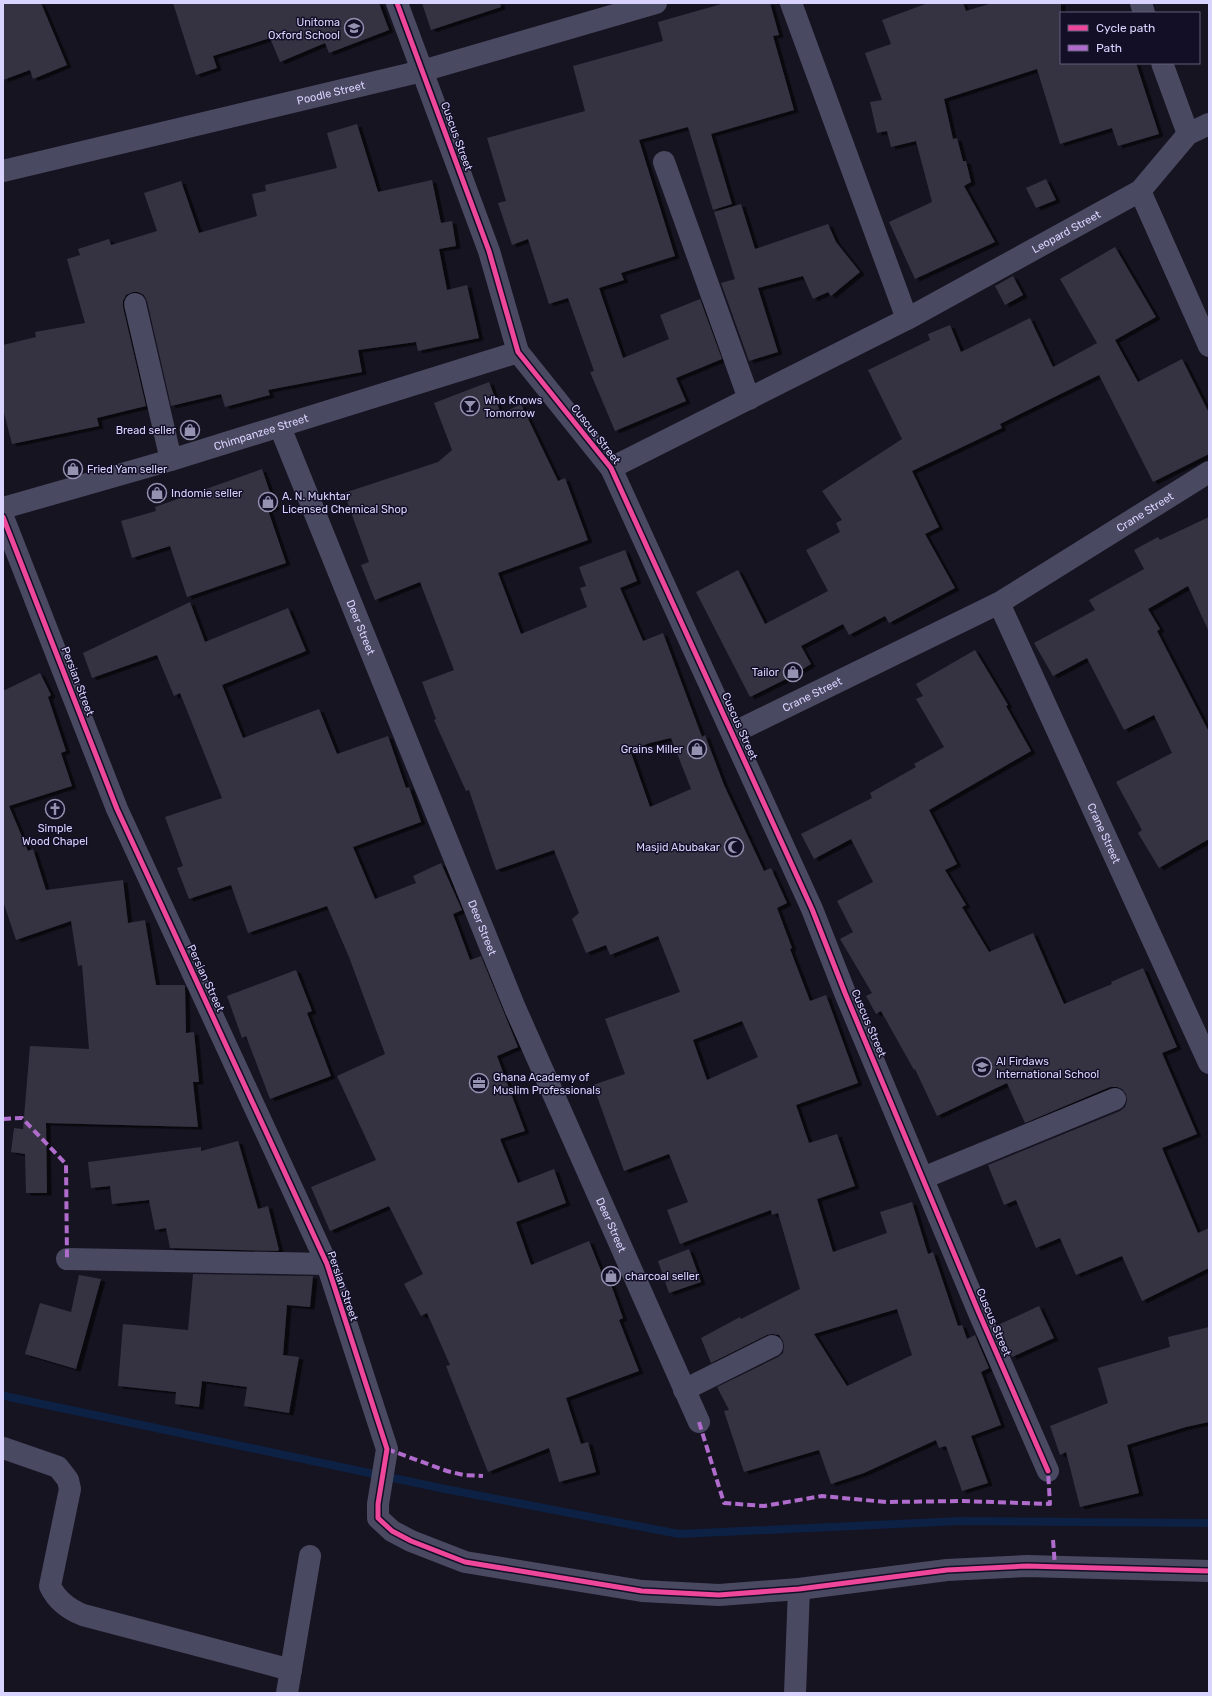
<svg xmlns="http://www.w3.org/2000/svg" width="1212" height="1696" font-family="Rubik,sans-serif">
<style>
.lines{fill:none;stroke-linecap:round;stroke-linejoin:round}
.stream{stroke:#0d2144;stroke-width:8}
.building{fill:#343243;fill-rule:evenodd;filter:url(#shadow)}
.minor{stroke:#4a4962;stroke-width:22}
.quiet{stroke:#b06ccc;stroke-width:4;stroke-dasharray:8 4;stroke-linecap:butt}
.cycleway-casing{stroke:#130f26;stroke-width:8}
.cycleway{stroke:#ed469a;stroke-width:5}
.labels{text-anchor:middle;stroke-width:3;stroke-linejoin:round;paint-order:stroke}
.poi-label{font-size:11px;fill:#d9d4ff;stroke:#130f26;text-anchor:start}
.street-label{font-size:11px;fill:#d9d4ff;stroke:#130f26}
</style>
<defs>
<filter id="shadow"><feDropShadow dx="4.5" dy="2.5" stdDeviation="0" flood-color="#0009"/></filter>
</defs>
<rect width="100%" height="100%" fill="#161421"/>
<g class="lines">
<path class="stream" d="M 3,1395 L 9,1397 L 445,1489 L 679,1534 L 961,1521 L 1209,1523"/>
</g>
<path class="building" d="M 3,3 L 41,3 L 67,65 L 33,79 L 30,70 L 3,80 Z
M 173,3 L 379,3 L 389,30 L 329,53 L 325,43 L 280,62 L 270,38 L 213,56 L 217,68 L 196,75 Z
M 422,3 L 500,3 L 501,7 L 431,30 Z
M 725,3 L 770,3 L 779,35 L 773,36 L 794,110 L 711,134 L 732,204 L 713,210 L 688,127 L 639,140 L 675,256 L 621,273 L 624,280 L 599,288 L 623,358 L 669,339 L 660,315 L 700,299 L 722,359 L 676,378 L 686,401 L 615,431 L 590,372 L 594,371 L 568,298 L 549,304 L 528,239 L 512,245 L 498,203 L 506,201 L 487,138 L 585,111 L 573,66 L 663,41 L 658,22 Z
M 928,3 L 963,3 L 966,11 L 992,3 L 1061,3 L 1061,63 L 1136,63 L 1159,134 L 1118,146 L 1112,128 L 1060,144 L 1037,69 L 944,99 L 953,139 L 957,138 L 963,161 L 966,161 L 971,182 L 964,186 L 995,242 L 915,279 L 889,222 L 932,202 L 916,141 L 891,147 L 887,131 L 877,133 L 870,102 L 882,100 L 865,53 L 891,44 L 882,20 Z
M 357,124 L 378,192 L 432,180 L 441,223 L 452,221 L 456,246 L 439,249 L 447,290 L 467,285 L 479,338 L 418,351 L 416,342 L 358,350 L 362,372 L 268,390 L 270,395 L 225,407 L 221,394 L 171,406 L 147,301 L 144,295 L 138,292 L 133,292 L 126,295 L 123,301 L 123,307 L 146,406 L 97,418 L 99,426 L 12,444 L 3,409 L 3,345 L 36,337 L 35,332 L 85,323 L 67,259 L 80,255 L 78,249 L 109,239 L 111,245 L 157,231 L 144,193 L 181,181 L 199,233 L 257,216 L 252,194 L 266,191 L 265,185 L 337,168 L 327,133 Z
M 1046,179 L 1056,200 L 1036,208 L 1026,188 Z
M 741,204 L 755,249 L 828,224 L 836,242 L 860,272 L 831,296 L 828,292 L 813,299 L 803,276 L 758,288 L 778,352 L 749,361 L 721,283 L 735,279 L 714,212 Z
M 1115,247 L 1156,317 L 1115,340 L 1138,382 L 1182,359 L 1209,413 L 1209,454 L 1153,482 L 1099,375 L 1000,424 L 1002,428 L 912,471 L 939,527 L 925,534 L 955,588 L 889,623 L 885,616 L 849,635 L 843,624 L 801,646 L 811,664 L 788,678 L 750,697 L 696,592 L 738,570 L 765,624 L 828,591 L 806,550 L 840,532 L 836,523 L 842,520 L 822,491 L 902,439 L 868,370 L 930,340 L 928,334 L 950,325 L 961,352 L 1030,318 L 1053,367 L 1097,343 L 1060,279 Z
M 1013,276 L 1023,295 L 1005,305 L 995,286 Z
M 489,382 L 501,414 L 521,404 L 558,481 L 565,478 L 588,540 L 498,573 L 521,634 L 587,607 L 580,588 L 586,586 L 579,567 L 625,550 L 637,581 L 620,588 L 643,641 L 663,633 L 702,737 L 705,735 L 724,785 L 764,871 L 771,868 L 787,903 L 777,908 L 792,948 L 790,949 L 810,1001 L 826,995 L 858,1083 L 796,1105 L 809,1143 L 837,1134 L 855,1186 L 817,1199 L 833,1252 L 887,1233 L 880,1212 L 912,1202 L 928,1254 L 933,1252 L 958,1326 L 962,1325 L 967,1339 L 975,1335 L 989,1368 L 981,1372 L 1001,1425 L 971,1436 L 988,1483 L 962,1491 L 946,1446 L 939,1448 L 936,1440 L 864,1473 L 831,1484 L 819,1450 L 744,1472 L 724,1411 L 729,1410 L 717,1387 L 778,1357 L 783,1353 L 784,1346 L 783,1341 L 779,1335 L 772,1334 L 767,1335 L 711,1363 L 701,1338 L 740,1317 L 741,1319 L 800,1289 L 778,1213 L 772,1215 L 771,1210 L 680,1244 L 667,1210 L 688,1202 L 669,1154 L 624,1171 L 593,1085 L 625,1074 L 605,1019 L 680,992 L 658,936 L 610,955 L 606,945 L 586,953 L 572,919 L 579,913 L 554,850 L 496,870 L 469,790 L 466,791 L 434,720 L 436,719 L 422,682 L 454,670 L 420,582 L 375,600 L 361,565 L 369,562 L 344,493 L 438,462 L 452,450 L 434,403 ZM 671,738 L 691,789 L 650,807 L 630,750 L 650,743 ZM 742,1021 L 758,1057 L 707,1080 L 693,1040 ZM 897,1309 L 912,1355 L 847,1386 L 814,1334 Z
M 262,469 L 275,507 L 268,510 L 286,563 L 187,597 L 170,546 L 132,558 L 121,521 L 156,511 L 155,507 Z
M 1209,517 L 1209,632 L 1188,586 L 1148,609 L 1160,629 L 1157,631 L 1209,732 L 1209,839 L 1159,868 L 1138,833 L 1142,830 L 1116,782 L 1172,753 L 1154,715 L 1124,730 L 1087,658 L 1053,676 L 1034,643 L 1095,610 L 1089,600 L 1144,569 L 1134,550 L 1158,537 L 1160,540 Z
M 190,602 L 205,642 L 288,608 L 306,651 L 222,685 L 243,738 L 319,709 L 337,754 L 388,736 L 406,788 L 409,787 L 421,822 L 353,847 L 375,899 L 416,883 L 413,876 L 441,863 L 462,910 L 453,914 L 470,960 L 481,956 L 518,1047 L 497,1056 L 525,1131 L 500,1139 L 518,1183 L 554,1169 L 566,1203 L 516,1222 L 531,1265 L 589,1241 L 605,1281 L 609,1279 L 623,1318 L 619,1320 L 639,1371 L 566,1398 L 581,1444 L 588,1442 L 596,1472 L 559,1482 L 549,1448 L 488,1472 L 446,1366 L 450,1365 L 427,1313 L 421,1316 L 404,1284 L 423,1274 L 389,1206 L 330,1231 L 311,1187 L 376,1160 L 337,1076 L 385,1054 L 349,957 L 327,906 L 248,933 L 231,885 L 189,899 L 177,868 L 183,866 L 165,817 L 222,798 L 180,693 L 174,696 L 157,655 L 92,678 L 83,653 Z
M 975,650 L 1008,705 L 1006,706 L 1031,751 L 929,810 L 957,864 L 945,870 L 966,905 L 962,907 L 989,952 L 1033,933 L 1064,1004 L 1112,984 L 1111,982 L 1143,968 L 1177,1047 L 1162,1053 L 1197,1134 L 1162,1148 L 1198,1233 L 1209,1228 L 1209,1268 L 1142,1301 L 1122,1256 L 1076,1275 L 1060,1238 L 1036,1248 L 1016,1200 L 1004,1205 L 988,1165 L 1120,1111 L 1125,1107 L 1127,1101 L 1126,1094 L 1122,1089 L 1117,1087 L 1110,1087 L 1025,1123 L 1007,1083 L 937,1116 L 915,1069 L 914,1070 L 881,1011 L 876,1014 L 866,996 L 872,993 L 840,939 L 853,932 L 837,901 L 873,882 L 851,839 L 814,859 L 801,834 L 872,798 L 870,793 L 916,767 L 914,764 L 944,747 L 916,699 L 923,696 L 916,684 Z
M 40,673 L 51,695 L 48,697 L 66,751 L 61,753 L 72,786 L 9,806 L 28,851 L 33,849 L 46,890 L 123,880 L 128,923 L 145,920 L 156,985 L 184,985 L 185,986 L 186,1033 L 194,1032 L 199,1082 L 193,1082 L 198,1127 L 46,1123 L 47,1193 L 26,1193 L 25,1154 L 11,1152 L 14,1128 L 23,1129 L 30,1046 L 89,1049 L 82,965 L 78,966 L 71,921 L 16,940 L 3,901 L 3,691 Z
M 296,970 L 312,1011 L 307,1013 L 331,1076 L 270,1099 L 246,1036 L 242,1038 L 227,996 Z
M 238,1141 L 258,1209 L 268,1206 L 279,1250 L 277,1251 L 170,1248 L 166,1228 L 155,1230 L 149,1200 L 112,1204 L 110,1186 L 91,1188 L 88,1162 L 201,1147 L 201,1151 Z
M 689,1249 L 701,1282 L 669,1293 L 658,1261 Z
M 193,1274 L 313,1276 L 310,1307 L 287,1305 L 283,1355 L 299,1357 L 289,1413 L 244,1406 L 247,1387 L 202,1381 L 199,1407 L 175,1404 L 176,1392 L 118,1386 L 123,1324 L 188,1330 Z
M 79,1275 L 101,1279 L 76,1369 L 25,1354 L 40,1303 L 71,1312 Z
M 1039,1306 L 1054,1338 L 1012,1357 L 998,1325 Z
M 1209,1327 L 1209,1422 L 1186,1427 L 1127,1445 L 1139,1493 L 1080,1507 L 1066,1452 L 1060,1455 L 1050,1426 L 1108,1403 L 1098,1368 L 1170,1347 L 1168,1337 Z"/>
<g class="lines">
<g class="minor">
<path d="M 397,3 L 489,251 L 518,352 L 611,468 L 812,909 L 845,993 L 979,1313 L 1048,1471"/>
<path d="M 791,3 L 907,319"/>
<path d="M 1141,3 L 1144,13"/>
<path d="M 1162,63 L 1188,134"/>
<path d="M 664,162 L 749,399"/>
<path id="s1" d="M 3,171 L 422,71 L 656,3"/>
<path d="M 1140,191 L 1209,346"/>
<path d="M 135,304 L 171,460"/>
<path id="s2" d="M 280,427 L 515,1008 L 699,1422"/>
<path id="s3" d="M 611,468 L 907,319 L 1140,191 L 1188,134 L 1209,124"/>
<path id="s4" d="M 3,508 L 171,460 L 518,352"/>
<path d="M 3,517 L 117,809 L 327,1264 L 387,1449 L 378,1504 L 378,1518 L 392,1531 L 411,1541 L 465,1562 L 642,1591 L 719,1595 L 799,1589 L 947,1570 L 1027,1566 L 1209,1571"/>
<path id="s5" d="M 999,603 L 1209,1063"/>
<path id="s6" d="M 733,733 L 999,603 L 1209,472"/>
<path d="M 923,1178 L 1115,1099"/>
<path d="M 67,1259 L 327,1264"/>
<path d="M 684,1390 L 772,1346"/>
<path d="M 3,1448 L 58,1467 L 68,1480 L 70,1489 L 50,1586 C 57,1601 68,1609 83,1615 L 291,1670"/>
<path d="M 287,1693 L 310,1556"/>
<path d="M 795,1693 L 799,1589"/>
</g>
<path class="quiet" d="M 3,1119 L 22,1118 L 66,1164 L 67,1259
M 699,1422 L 724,1503 L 764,1506 L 822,1496 L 886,1502 L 963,1501 L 1050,1504 L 1048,1471
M 387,1449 L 447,1471 L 464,1475 L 483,1476
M 1053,1540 L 1055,1566"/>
<defs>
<path id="cycleway" d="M 397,3 L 489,251 L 518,352 L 611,468 L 812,909 L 845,993 L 979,1313 L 1048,1471
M 3,517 L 117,809 L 327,1264 L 387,1449 L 378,1504 L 378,1518 L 392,1531 L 411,1541 L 465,1562 L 642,1591 L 719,1595 L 799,1589 L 947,1570 L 1027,1566 L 1209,1571"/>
</defs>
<use href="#cycleway" class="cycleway-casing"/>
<use href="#cycleway" class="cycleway"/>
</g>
<defs>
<symbol id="school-ring" viewBox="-11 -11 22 22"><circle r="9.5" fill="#130f26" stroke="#9591b1" stroke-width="1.5"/><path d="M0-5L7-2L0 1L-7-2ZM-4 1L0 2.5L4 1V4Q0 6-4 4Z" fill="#9591b1"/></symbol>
<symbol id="bar-ring" viewBox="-11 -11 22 22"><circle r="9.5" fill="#130f26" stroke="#9591b1" stroke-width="1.5"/><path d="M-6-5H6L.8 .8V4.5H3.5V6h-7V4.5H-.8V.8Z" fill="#9591b1"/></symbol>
<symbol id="shop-ring" viewBox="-11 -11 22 22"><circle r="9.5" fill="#130f26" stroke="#9591b1" stroke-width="1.5"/><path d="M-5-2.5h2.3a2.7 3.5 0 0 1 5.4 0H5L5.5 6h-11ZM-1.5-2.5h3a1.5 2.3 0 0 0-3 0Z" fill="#9591b1"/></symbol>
<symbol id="church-ring" viewBox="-11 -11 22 22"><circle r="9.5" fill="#130f26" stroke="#9591b1" stroke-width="1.5"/><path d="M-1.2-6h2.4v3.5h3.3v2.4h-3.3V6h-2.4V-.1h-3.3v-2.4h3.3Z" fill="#9591b1"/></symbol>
<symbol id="mosque-ring" viewBox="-11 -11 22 22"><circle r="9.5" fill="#130f26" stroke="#9591b1" stroke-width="1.5"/><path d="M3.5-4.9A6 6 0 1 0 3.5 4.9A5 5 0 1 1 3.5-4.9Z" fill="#9591b1"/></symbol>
<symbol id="office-ring" viewBox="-11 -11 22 22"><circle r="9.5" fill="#130f26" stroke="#9591b1" stroke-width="1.5"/><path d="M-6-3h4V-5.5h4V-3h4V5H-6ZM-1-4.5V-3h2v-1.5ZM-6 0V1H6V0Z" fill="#9591b1"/></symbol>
</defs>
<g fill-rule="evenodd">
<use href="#school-ring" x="343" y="17" width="22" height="22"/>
<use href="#bar-ring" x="459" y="395" width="22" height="22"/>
<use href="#shop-ring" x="179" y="419" width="22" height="22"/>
<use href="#shop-ring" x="62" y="458" width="22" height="22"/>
<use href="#shop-ring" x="146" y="482" width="22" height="22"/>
<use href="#shop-ring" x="257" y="491" width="22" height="22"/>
<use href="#shop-ring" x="782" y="661" width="22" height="22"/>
<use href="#shop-ring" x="686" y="738" width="22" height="22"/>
<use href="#church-ring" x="44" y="798" width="22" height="22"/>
<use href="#mosque-ring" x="723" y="836" width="22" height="22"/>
<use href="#school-ring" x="971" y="1056" width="22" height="22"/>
<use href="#office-ring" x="468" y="1072" width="22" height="22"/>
<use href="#shop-ring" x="600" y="1265" width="22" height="22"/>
</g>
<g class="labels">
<g class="poi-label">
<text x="340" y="26" text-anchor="end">Unitoma<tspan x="340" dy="13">Oxford School</tspan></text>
<text x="484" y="404">Who Knows<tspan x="484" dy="13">Tomorrow</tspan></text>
<text x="176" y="434" text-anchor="end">Bread seller</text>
<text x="87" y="473">Fried Yam seller</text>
<text x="171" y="497">Indomie seller</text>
<text x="282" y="500">A. N. Mukhtar<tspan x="282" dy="13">Licensed Chemical Shop</tspan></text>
<text x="779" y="676" text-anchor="end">Tailor</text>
<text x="683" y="753" text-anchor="end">Grains Miller</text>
<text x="55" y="832" text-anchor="middle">Simple<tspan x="55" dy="13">Wood Chapel</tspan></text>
<text x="720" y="851" text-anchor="end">Masjid Abubakar</text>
<text x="996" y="1065">Al Firdaws<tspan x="996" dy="13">International School</tspan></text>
<text x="493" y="1081">Ghana Academy of<tspan x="493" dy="13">Muslim Professionals</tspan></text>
<text x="625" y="1280">charcoal seller</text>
</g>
<g class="street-label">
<text dy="4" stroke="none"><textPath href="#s1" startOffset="337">Poodle Street</textPath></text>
<text transform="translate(457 136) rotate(70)" y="4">Cuscus Street</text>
<text dy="4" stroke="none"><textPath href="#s3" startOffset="513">Leopard Street</textPath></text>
<text dy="4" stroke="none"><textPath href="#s4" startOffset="269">Chimpanzee Street</textPath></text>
<text transform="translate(596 434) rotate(52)" y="4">Cuscus Street</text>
<text dy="4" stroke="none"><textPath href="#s6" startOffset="468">Crane Street</textPath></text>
<text dy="4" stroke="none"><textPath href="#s2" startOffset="216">Deer Street</textPath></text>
<text transform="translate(78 681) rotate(69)" y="4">Persian Street</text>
<text dy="4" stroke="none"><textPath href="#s6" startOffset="88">Crane Street</textPath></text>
<text transform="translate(740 726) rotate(66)" y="4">Cuscus Street</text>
<text dy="4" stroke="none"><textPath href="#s5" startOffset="253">Crane Street</textPath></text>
<text dy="4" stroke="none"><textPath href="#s2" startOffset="540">Deer Street</textPath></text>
<text transform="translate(206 978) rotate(65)" y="4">Persian Street</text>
<text transform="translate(869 1023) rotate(67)" y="4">Cuscus Street</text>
<text dy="4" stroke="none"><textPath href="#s2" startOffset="864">Deer Street</textPath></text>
<text transform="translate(343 1286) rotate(71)" y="4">Persian Street</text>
<text transform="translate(994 1322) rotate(67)" y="4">Cuscus Street</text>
</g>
</g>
<rect width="1212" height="1696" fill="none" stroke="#d9d4ff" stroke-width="8"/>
<rect x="1060" y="12" width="140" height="52" fill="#130f26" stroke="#625e7d"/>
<rect x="1068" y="25" width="20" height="6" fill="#ed469a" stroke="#625e7d"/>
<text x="1096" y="32" font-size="12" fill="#d9d4ff">Cycle path</text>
<rect x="1068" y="45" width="20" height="6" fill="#b06ccc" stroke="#625e7d"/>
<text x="1096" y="52" font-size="12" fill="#d9d4ff">Path</text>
</svg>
